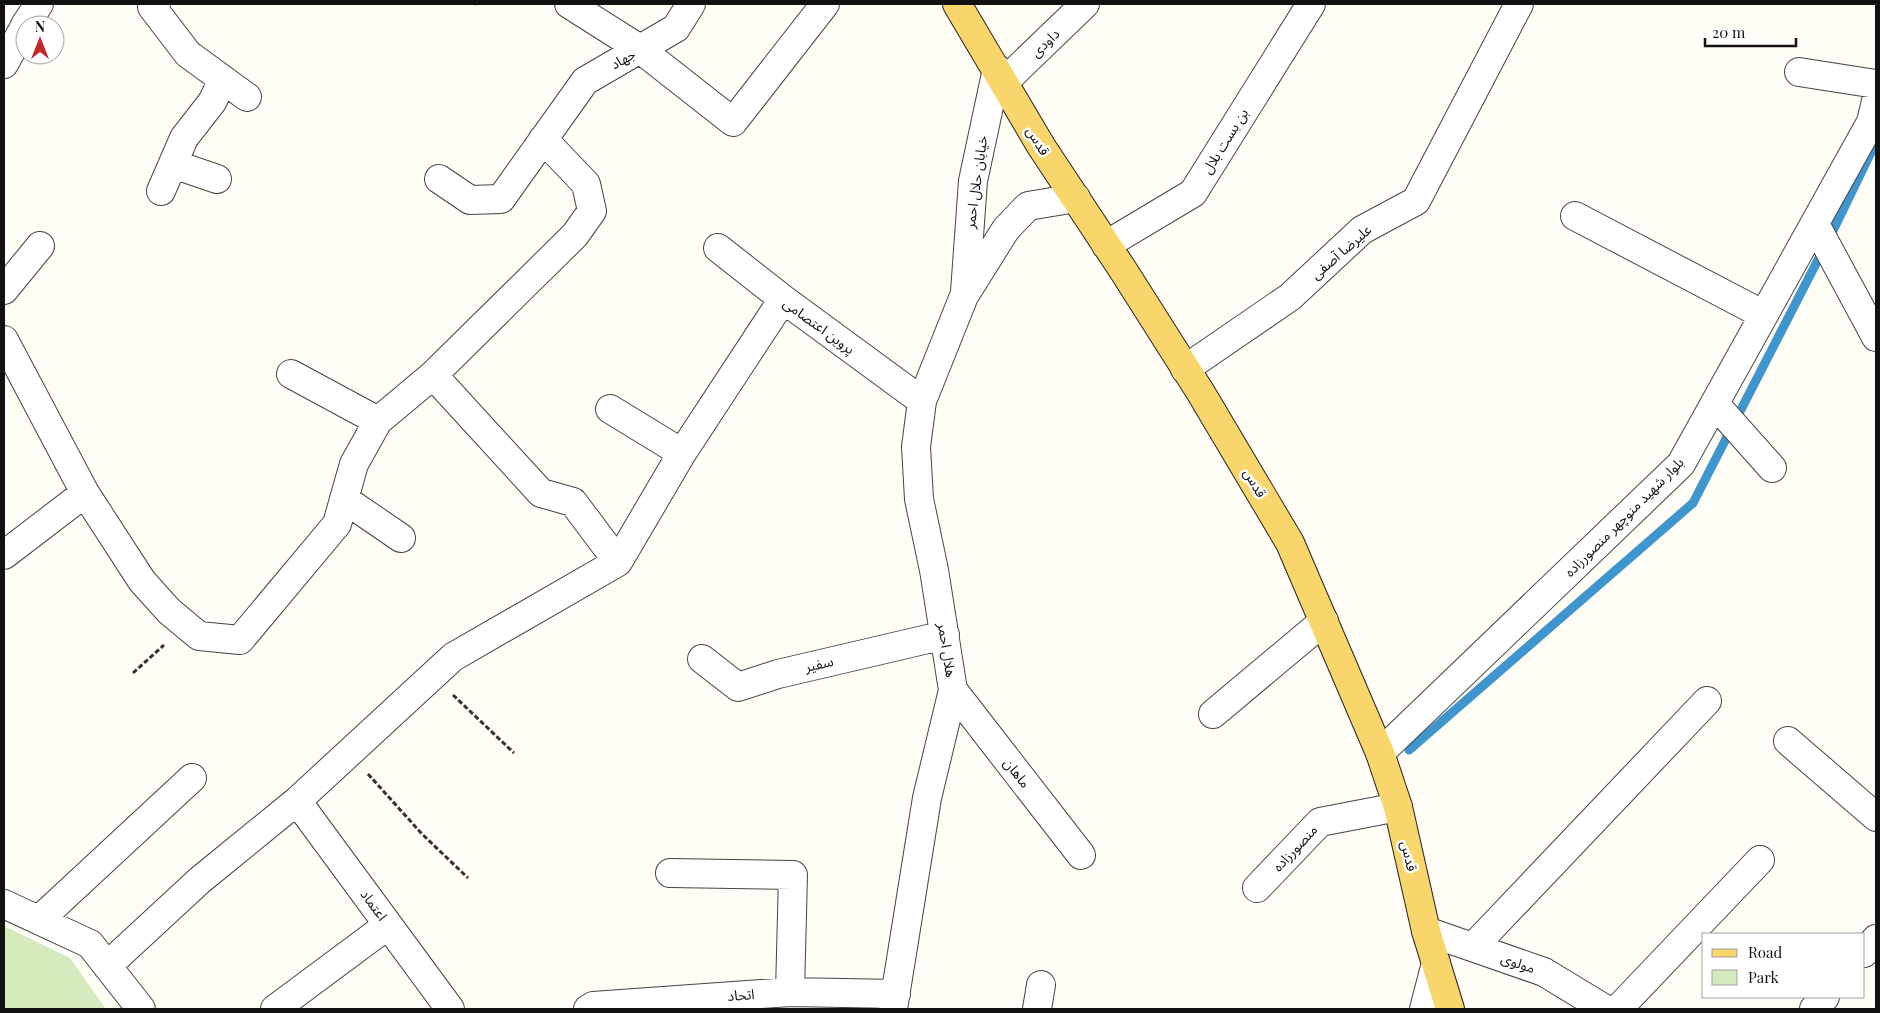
<svg xmlns="http://www.w3.org/2000/svg" width="1880" height="1013" font-family="'Playfair Display','Noto Sans Arabic',serif">
<style>
.green{fill:#d5ebbd}
.lines{fill:none;stroke-linecap:round;stroke-linejoin:round}
.stream{stroke:#3f96cf;stroke-width:9}
.minor-casing{stroke:#444;stroke-width:30}
.major-casing{stroke:#222;stroke-width:30}
.path{stroke:#333;stroke-width:3;stroke-dasharray:5 2.5;stroke-linecap:butt}
.minor{stroke:#fff;stroke-width:28}
.major{stroke:#f9d66b;stroke-width:28}
.labels{text-anchor:middle;stroke-width:5;stroke-linejoin:round;paint-order:stroke}
.street-label{font-size:14px;fill:#111;stroke:#fff}
</style>
<rect width="100%" height="100%" fill="#fffdf5"/>
<path class="green" d="M 4,926 L 70,958 L 106,1009 L 4,1009 Z"/>
<g class="lines">
<path class="stream" d="M 1829,239 L 1876,142
M 1409,750 L 1693,503 L 1823,250"/>
<defs>
<path id="minor" d="M 156,4 L 152,7 L 188,54 L 247,97
M 569,4 L 640,49 L 676,28 L 691,4
M 25,25 L 39,4
M 4,64 L 25,26
M 1799,72 L 1876,84
M 1004,82 L 1085,4
M 173,164 L 217,179
M 439,179 L 470,200 L 501,199 L 585,81 L 640,49 L 733,122 L 825,4
M 161,191 L 184,138 L 212,102 L 223,80
M 1575,216 L 1764,315
M 1815,224 L 1876,337
M 1106,245 L 1193,193 L 1311,4
M 718,248 L 783,299 L 922,401
M 4,290 L 40,246
M 965,292 L 973,181 L 997,69
M 4,340 L 85,493 L 142,581 L 169,611 L 199,636 L 240,640 L 337,524 L 354,464 L 378,421 L 433,375 L 575,235 L 592,211 L 586,184 L 543,139
M 1185,369 L 1290,297 L 1362,230 L 1416,201 L 1519,4
M 291,374 L 378,421
M 433,375 L 541,493 L 573,502 L 618,562
M 1715,404 L 1772,468
M 610,409 L 682,453
M 344,499 L 401,538
M 4,555 L 85,493
M 702,659 L 738,687 L 778,674 L 945,635
M 953,690 L 1081,855
M 1213,714 L 1324,621
M 1788,741 L 1876,817
M 1380,753 L 1681,464 L 1871,122 L 1876,101
M 297,801 L 450,1009
M 670,873 L 793,875 L 790,992
M 1257,888 L 1320,822 L 1398,807
M 4,904 L 90,944 L 141,1009
M 39,920 L 192,778
M 1426,931 L 1544,972 L 1605,1009
M 1473,947 L 1707,701
M 1864,953 L 1876,939
M 107,966 L 200,880 L 297,801 L 453,657 L 618,562 L 682,453 L 783,299
M 275,1009 L 388,925
M 588,1009 L 593,1006 L 790,992 L 896,994
M 893,1009 L 927,798 L 953,690 L 934,570 L 919,499 L 916,447 L 922,401 L 964,296 L 1006,229 L 1028,206 L 1076,198
M 1037,1009 L 1041,985
M 1424,1009 L 1436,963
M 1618,1009 L 1760,860
M 1814,1009 L 1825,997"/>
<path id="major" d="M 957,4 L 1041,146 L 1123,270 L 1201,393 L 1290,543 L 1380,753 L 1398,807 L 1426,931 L 1450,1009"/>
</defs>
<use href="#minor" class="minor-casing"/>
<use href="#major" class="major-casing"/>
<path class="path" d="M 475,4 L 476,4
M 133,673 L 164,645
M 453,695 L 514,753
M 368,774 L 422,834 L 468,878"/>
<use href="#minor" class="minor"/>
<use href="#major" class="major"/>
</g>
<g class="labels">
<g class="street-label">
<text transform="translate(1045 43) rotate(-44)" y="5">داودی</text>
<text transform="translate(623 59) rotate(-29)" y="5">جهاد</text>
<text transform="translate(1038 141) rotate(59)" y="5">قدس</text>
<text transform="translate(1225 141) rotate(-58)" y="5">بن بست بلال</text>
<text transform="translate(976 182) rotate(-82)" y="5">خیابان حلال احمر</text>
<text transform="translate(1341 252) rotate(-41)" y="5">علیرضا آصفی</text>
<text transform="translate(819 326) rotate(36)" y="5">پروین اعتصامی</text>
<text transform="translate(1255 483) rotate(60)" y="5">قدس</text>
<text transform="translate(1624 517) rotate(-45)" y="5">بلوار شهید منوچهر منصورزاده</text>
<text transform="translate(947 650) rotate(81)" y="5">هلال احمر</text>
<text transform="translate(819 664) rotate(-13)" y="5">سفیر</text>
<text transform="translate(1017 773) rotate(52)" y="5">ماهان</text>
<text transform="translate(1295 848) rotate(-47)" y="5">منصورزاده</text>
<text transform="translate(1409 856) rotate(77)" y="5">قدس</text>
<text transform="translate(374 905) rotate(54)" y="5">اعتماد</text>
<text transform="translate(1518 963) rotate(19)" y="5">مولوی</text>
<text transform="translate(741 995) rotate(-4)" y="5">اتحاد</text>
</g>
</g>
<rect width="1880" height="1013" fill="none" stroke="#111111" stroke-width="10"/>
<rect x="1702" y="933" width="162" height="65" fill="#ffffff" stroke="#a0a0a0"/>
<rect x="1712" y="949" width="25" height="8" fill="#f9d66b" stroke="#a0a0a0"/>
<text x="1748" y="958" font-size="15" fill="#111111">Road</text>
<rect x="1712" y="970" width="25" height="15" fill="#d5ebbd" stroke="#a0a0a0"/>
<text x="1748" y="983" font-size="15" fill="#111111">Park</text>
<g transform="translate(40 40)"><circle r="24" fill="#ffffff" stroke="#a0a0a0"/>
<path d="M0-4L9 19L0 12L-9 19Z" fill="#c4262e"/>
<text y="-8" font-size="14" font-weight="bold" text-anchor="middle" fill="#111111">N</text>
</g>
<path d="M1705 38v8h91v-8" fill="none" stroke="#111111" stroke-width="2.5"/>
<text x="1712" y="38" font-size="15" fill="#111111" stroke="#ffffff" stroke-width="4" paint-order="stroke">20 m</text>
</svg>
